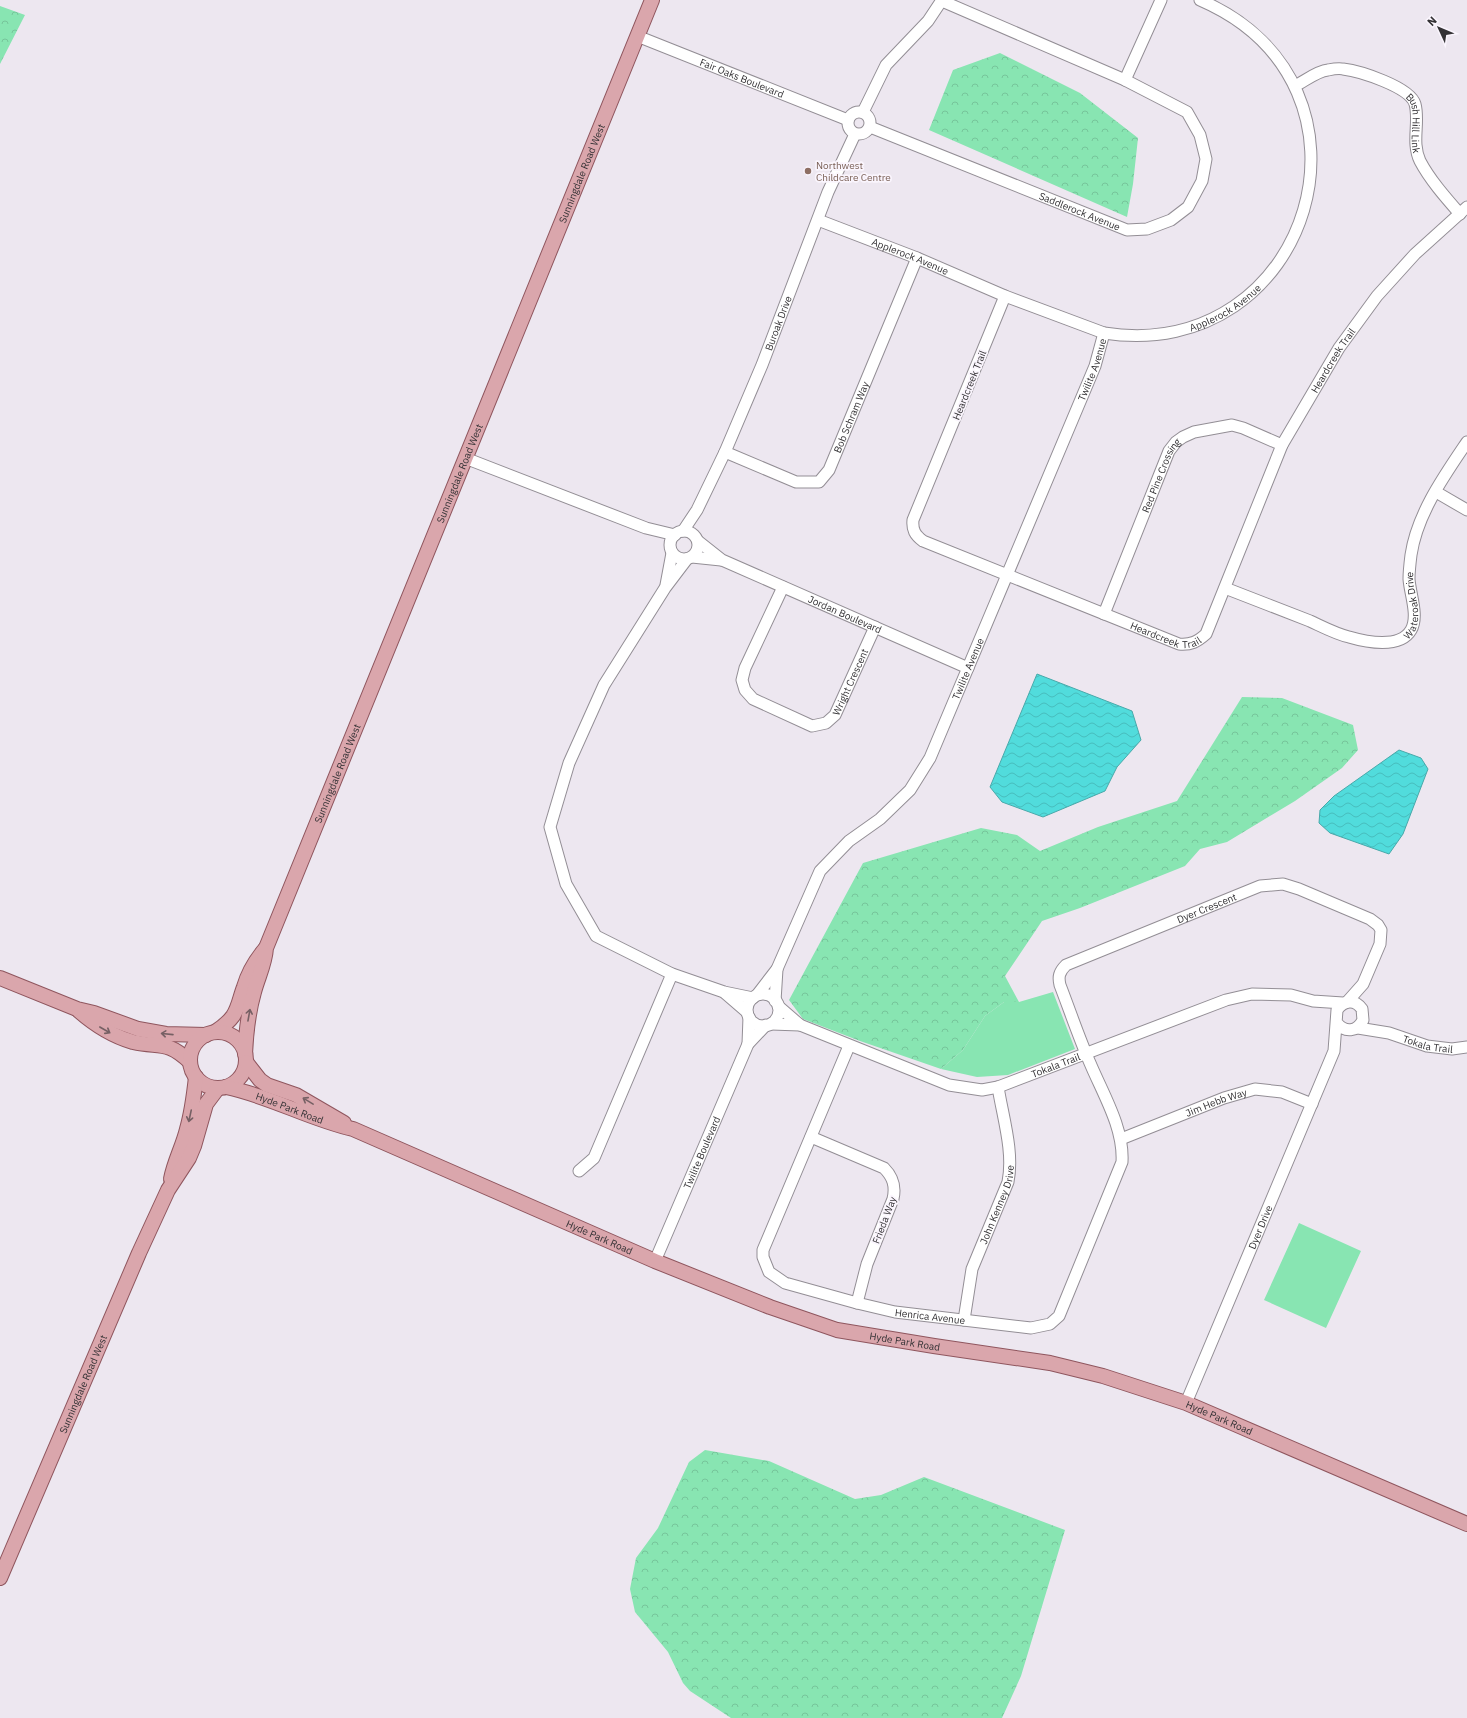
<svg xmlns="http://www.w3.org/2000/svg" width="1467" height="1718" font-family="'IBM Plex Sans',sans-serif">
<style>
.forest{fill:url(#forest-crowns)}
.green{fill:#88e5b2}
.water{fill:url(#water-waves);stroke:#48a9aa}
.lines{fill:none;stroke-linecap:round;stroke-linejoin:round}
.minor-casing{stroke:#938e95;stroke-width:13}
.major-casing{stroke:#8f565e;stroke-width:16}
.minor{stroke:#fff;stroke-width:11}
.major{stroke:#daa6ac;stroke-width:14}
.oneway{stroke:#766064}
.education-dot{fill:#8d6e63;stroke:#faf5fd;stroke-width:1.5}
.labels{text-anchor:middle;stroke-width:3.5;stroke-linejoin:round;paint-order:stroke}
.street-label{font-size:10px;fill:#333134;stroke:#faf5fd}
.education-label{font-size:10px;fill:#785e54;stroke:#faf5fd;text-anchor:start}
</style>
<defs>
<pattern id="forest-crowns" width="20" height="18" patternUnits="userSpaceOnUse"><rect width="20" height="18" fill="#88e5b2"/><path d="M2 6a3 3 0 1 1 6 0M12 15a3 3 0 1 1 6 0" fill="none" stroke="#76c59a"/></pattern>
<pattern id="water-waves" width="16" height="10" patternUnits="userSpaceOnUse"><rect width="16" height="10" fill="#51dcdc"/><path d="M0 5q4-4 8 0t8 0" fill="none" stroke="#47bdbd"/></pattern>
</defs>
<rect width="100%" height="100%" fill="#ede7f0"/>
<path class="forest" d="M 0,6 L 25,15 L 0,64 Z
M 1000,53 L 1080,93 L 1138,138 L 1133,184 L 1127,217 L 929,130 L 953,70 Z
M 1242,697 L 1282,698 L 1353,725 L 1358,750 L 1342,768 L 1295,801 L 1227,842 L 1200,849 L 1185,866 L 1080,908 L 1042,921 L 1005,976 L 1019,1002 L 1004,1002 L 985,1016 L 963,1050 L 941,1069 L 860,1041 L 803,1019 L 789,1000 L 863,863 L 981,828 L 1017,835 L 1040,851 L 1098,827 L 1177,801 Z
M 705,1450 L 769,1461 L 855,1499 L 881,1495 L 924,1477 L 1065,1530 L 1021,1676 L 1002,1718 L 731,1718 L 690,1691 L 683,1683 L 668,1652 L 635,1612 L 630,1589 L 636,1558 L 658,1528 L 689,1462 Z"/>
<path class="green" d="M 1053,992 L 1075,1049 L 1008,1075 L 977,1077 L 941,1069 L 963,1050 L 985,1016 L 1004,1002 L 1019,1002 Z
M 1299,1223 L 1361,1251 L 1326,1328 L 1264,1300 Z"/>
<path class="water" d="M 1037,674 L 1132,711 L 1141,740 L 1117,767 L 1105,791 L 1043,817 L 1002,802 L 990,787 Z
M 1399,750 L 1421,758 L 1428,769 L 1403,834 L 1389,854 L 1330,833 L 1319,823 L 1320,810 L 1334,796 Z"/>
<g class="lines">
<defs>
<g id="minor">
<path id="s1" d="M 637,36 L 848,120"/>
<path d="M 1125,80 L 1161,0"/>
<path id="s2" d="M 1295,86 C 1305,81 1317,71 1328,70 C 1333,69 1339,68 1343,69 C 1360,71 1410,87 1415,104 C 1420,122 1411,142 1420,161 C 1430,180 1446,198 1460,214"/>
<circle cx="859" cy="123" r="11"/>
<path d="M 863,112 L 886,65 L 928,21 L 942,0"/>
<path id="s3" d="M 870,127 L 1127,230 L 1147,229 L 1171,220 L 1188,207 L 1202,181 L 1206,159 L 1200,135 L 1187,112 L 1125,80 L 942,1"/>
<path id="s4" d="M 818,220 L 917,258 L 1005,296 L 1104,333 C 1311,365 1397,85 1200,0"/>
<path id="s5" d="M 1005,296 L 913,520 C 912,530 915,535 923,541 L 1179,644 C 1191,645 1197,642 1206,634 L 1282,445 L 1339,348 L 1377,296 L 1415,254 L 1467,207"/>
<path id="s6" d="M 725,452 L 796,482 L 819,482 L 829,470 L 917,258"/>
<path d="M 465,458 L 646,528 L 675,535"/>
<path d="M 1436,492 L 1467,510"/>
<path id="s7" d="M 683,531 L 697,510 L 725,452 L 762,365 L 828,192 L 855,134"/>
<circle cx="684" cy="545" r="14"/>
<path id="s8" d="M 698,541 L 722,560 L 968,668"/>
<path d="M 692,557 L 721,560"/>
<path d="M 687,559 L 665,588 L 604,685 L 569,763 L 550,827 L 566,884 L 596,936 L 672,974 L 724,992 L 753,998"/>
<path d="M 666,585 L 672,553"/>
<path id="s9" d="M 783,587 L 745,668 L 742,680 L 745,690 L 753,699 L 812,726 L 826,723 L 835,715 L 875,627"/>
<path id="s10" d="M 1225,588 C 1253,599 1282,610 1310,621 C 1323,627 1336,634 1349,637 C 1366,642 1400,649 1411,630 C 1419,616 1410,594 1409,579 C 1409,572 1410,563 1411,555 C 1417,514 1444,476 1467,442"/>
<path id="s11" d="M 1104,614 L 1159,476 L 1169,451 L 1176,442 L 1183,437 L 1194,432 L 1232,425 L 1243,428 L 1282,445"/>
<path d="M 725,993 L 747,1012"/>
<circle cx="763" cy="1010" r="16"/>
<path id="s12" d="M 757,995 L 777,969 L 820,871 L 849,841 L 880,819 L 910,790 L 930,758 L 1095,366 L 1104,333"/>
<path d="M 775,1001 L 777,969"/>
<path id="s13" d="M 778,1006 L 800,1025 L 949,1085 L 982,1090 L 998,1087 L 1226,1000 L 1252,994 L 1291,995 L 1313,1001 L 1343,1003"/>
<path d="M 771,1024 L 800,1025"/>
<path id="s14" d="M 1358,1028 L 1389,1033 L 1427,1046 L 1452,1049 L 1467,1047"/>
<path d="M 748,1044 L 749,1017"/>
<path id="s15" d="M 849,1046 L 763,1250 L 763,1257 L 769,1272 L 785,1283 L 857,1303 L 895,1312 L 1031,1328 L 1050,1324 L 1059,1316 L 1122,1162 C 1124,1128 1103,1094 1090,1063 C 1079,1038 1070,1011 1060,985 C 1058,977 1059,972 1066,965 L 1260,886 L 1283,884 L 1299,889 L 1370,919 L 1378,925 L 1381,930 L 1380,944 L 1363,984 L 1347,1002"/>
<path d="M 811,1137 L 884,1168 C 893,1177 896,1186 893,1199 L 867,1264 L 857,1303"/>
<path id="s16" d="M 1121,1139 L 1224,1098 L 1255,1089 L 1282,1092 L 1312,1104"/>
<path d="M 579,1171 L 594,1158 L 672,974"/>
<path id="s17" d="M 655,1261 L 748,1044 L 766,1025"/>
<path id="s18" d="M 964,1320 L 972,1269 L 1008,1182 C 1014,1152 1003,1118 998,1087"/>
<path id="s19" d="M 1186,1403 L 1334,1051 L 1337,1010 C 1344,1000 1355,999 1362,1009 L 1363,1020 C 1357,1032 1345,1033 1337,1023"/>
</g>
<g id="major">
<path d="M 0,978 L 77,1009 L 94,1013 L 138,1029 L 166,1034 L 206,1035"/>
<path d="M 79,1011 C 95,1025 112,1036 133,1042 C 160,1048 167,1040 190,1062"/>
<path d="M 215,1032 C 221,1028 228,1023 233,1016 C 239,1007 240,997 244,987 C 248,973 255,961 265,949"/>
<circle cx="218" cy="1060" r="28"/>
<path id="s20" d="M 245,1054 C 246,1033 248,1013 254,992 C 258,977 265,964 266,948 L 652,0"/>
<path d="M 246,1062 L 260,1080 L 267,1085 L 296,1095 L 344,1123"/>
<path id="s21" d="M 226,1087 C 270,1096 309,1119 353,1129 L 655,1261 L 770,1307 L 837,1330 L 934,1346 L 1050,1363 L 1103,1376 L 1186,1403 L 1467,1524"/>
<path d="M 171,1179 C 174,1162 183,1146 187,1129 C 192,1112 194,1095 196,1077"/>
<path id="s22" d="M 0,1578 L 139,1253 L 168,1190 L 189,1158 L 194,1146 L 206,1104 L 218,1088"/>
</g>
</defs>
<use href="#minor" class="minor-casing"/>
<use href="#major" class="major-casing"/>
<use href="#minor" class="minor"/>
<use href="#major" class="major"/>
</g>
<defs><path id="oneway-shaft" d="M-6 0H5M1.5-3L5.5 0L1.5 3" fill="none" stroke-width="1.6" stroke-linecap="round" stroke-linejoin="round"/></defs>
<g class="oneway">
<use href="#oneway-shaft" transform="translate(249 1015) rotate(-80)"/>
<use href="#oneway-shaft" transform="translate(105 1030) rotate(30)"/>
<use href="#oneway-shaft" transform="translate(167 1034) rotate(-174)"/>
<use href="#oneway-shaft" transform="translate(308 1101) rotate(-149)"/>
<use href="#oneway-shaft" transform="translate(190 1116) rotate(102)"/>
</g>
<circle class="education-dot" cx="808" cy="171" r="4"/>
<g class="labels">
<g class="street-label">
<text dy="4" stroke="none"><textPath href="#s1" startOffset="113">Fair Oaks Boulevard</textPath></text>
<text dy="4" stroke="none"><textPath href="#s2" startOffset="153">Bush Hill Link</textPath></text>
<text dy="4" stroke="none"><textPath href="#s20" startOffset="945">Sunningdale Road West</textPath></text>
<text dy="4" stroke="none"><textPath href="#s3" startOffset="226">Saddlerock Avenue</textPath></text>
<text dy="4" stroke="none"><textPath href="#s4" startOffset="99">Applerock Avenue</textPath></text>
<text dy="4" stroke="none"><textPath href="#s4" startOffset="435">Applerock Avenue</textPath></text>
<text dy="4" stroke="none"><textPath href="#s7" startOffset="229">Buroak Drive</textPath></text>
<text dy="4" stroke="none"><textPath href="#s5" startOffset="875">Heardcreek Trail</textPath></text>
<text dy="4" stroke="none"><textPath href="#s12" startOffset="720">Twilite Avenue</textPath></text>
<text transform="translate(969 385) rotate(-68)" y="4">Heardcreek Trail</text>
<text dy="4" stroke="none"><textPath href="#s6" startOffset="173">Bob Schram Way</textPath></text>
<text dy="4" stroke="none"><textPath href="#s20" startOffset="621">Sunningdale Road West</textPath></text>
<text dy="4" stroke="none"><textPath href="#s11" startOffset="150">Red Pine Crossing</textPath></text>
<text dy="4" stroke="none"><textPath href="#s10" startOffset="225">Wateroak Drive</textPath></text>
<text dy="4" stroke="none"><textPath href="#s8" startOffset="165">Jordan Boulevard</textPath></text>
<text dy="4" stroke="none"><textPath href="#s5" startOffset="528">Heardcreek Trail</textPath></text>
<text dy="4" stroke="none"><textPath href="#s12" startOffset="396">Twilite Avenue</textPath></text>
<text dy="4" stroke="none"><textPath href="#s9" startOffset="252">Wright Crescent</textPath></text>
<text dy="4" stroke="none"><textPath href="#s20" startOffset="297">Sunningdale Road West</textPath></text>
<text dy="4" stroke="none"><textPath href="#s15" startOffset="1075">Dyer Crescent</textPath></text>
<text dy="4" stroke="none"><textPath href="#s14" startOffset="72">Tokala Trail</textPath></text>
<text dy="4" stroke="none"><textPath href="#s13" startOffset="301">Tokala Trail</textPath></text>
<text dy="4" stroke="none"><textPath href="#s16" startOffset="102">Jim Hebb Way</textPath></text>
<text dy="4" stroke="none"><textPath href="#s21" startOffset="67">Hyde Park Road</textPath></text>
<text dy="4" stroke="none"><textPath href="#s17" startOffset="118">Twilite Boulevard</textPath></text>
<text dy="4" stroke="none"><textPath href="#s18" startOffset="121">John Kenney Drive</textPath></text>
<text transform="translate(884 1220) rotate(-69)" y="4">Frieda Way</text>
<text dy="4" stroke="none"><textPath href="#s19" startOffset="191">Dyer Drive</textPath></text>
<text dy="4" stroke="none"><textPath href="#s21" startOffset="403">Hyde Park Road</textPath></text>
<text dy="4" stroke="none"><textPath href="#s15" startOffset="413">Henrica Avenue</textPath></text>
<text dy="4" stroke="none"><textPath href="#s21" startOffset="727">Hyde Park Road</textPath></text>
<text dy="4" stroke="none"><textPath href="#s22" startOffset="211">Sunningdale Road West</textPath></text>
<text dy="4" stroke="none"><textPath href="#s21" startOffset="1052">Hyde Park Road</textPath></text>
</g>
<g class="education-label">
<text x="816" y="169">Northwest<tspan x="816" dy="12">Childcare Centre</tspan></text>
</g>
</g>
<g transform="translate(1439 28) rotate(314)" stroke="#faf5fd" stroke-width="3" paint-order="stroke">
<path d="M0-3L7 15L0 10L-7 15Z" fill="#333134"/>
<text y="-6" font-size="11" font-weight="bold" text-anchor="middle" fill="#333134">N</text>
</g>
</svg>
